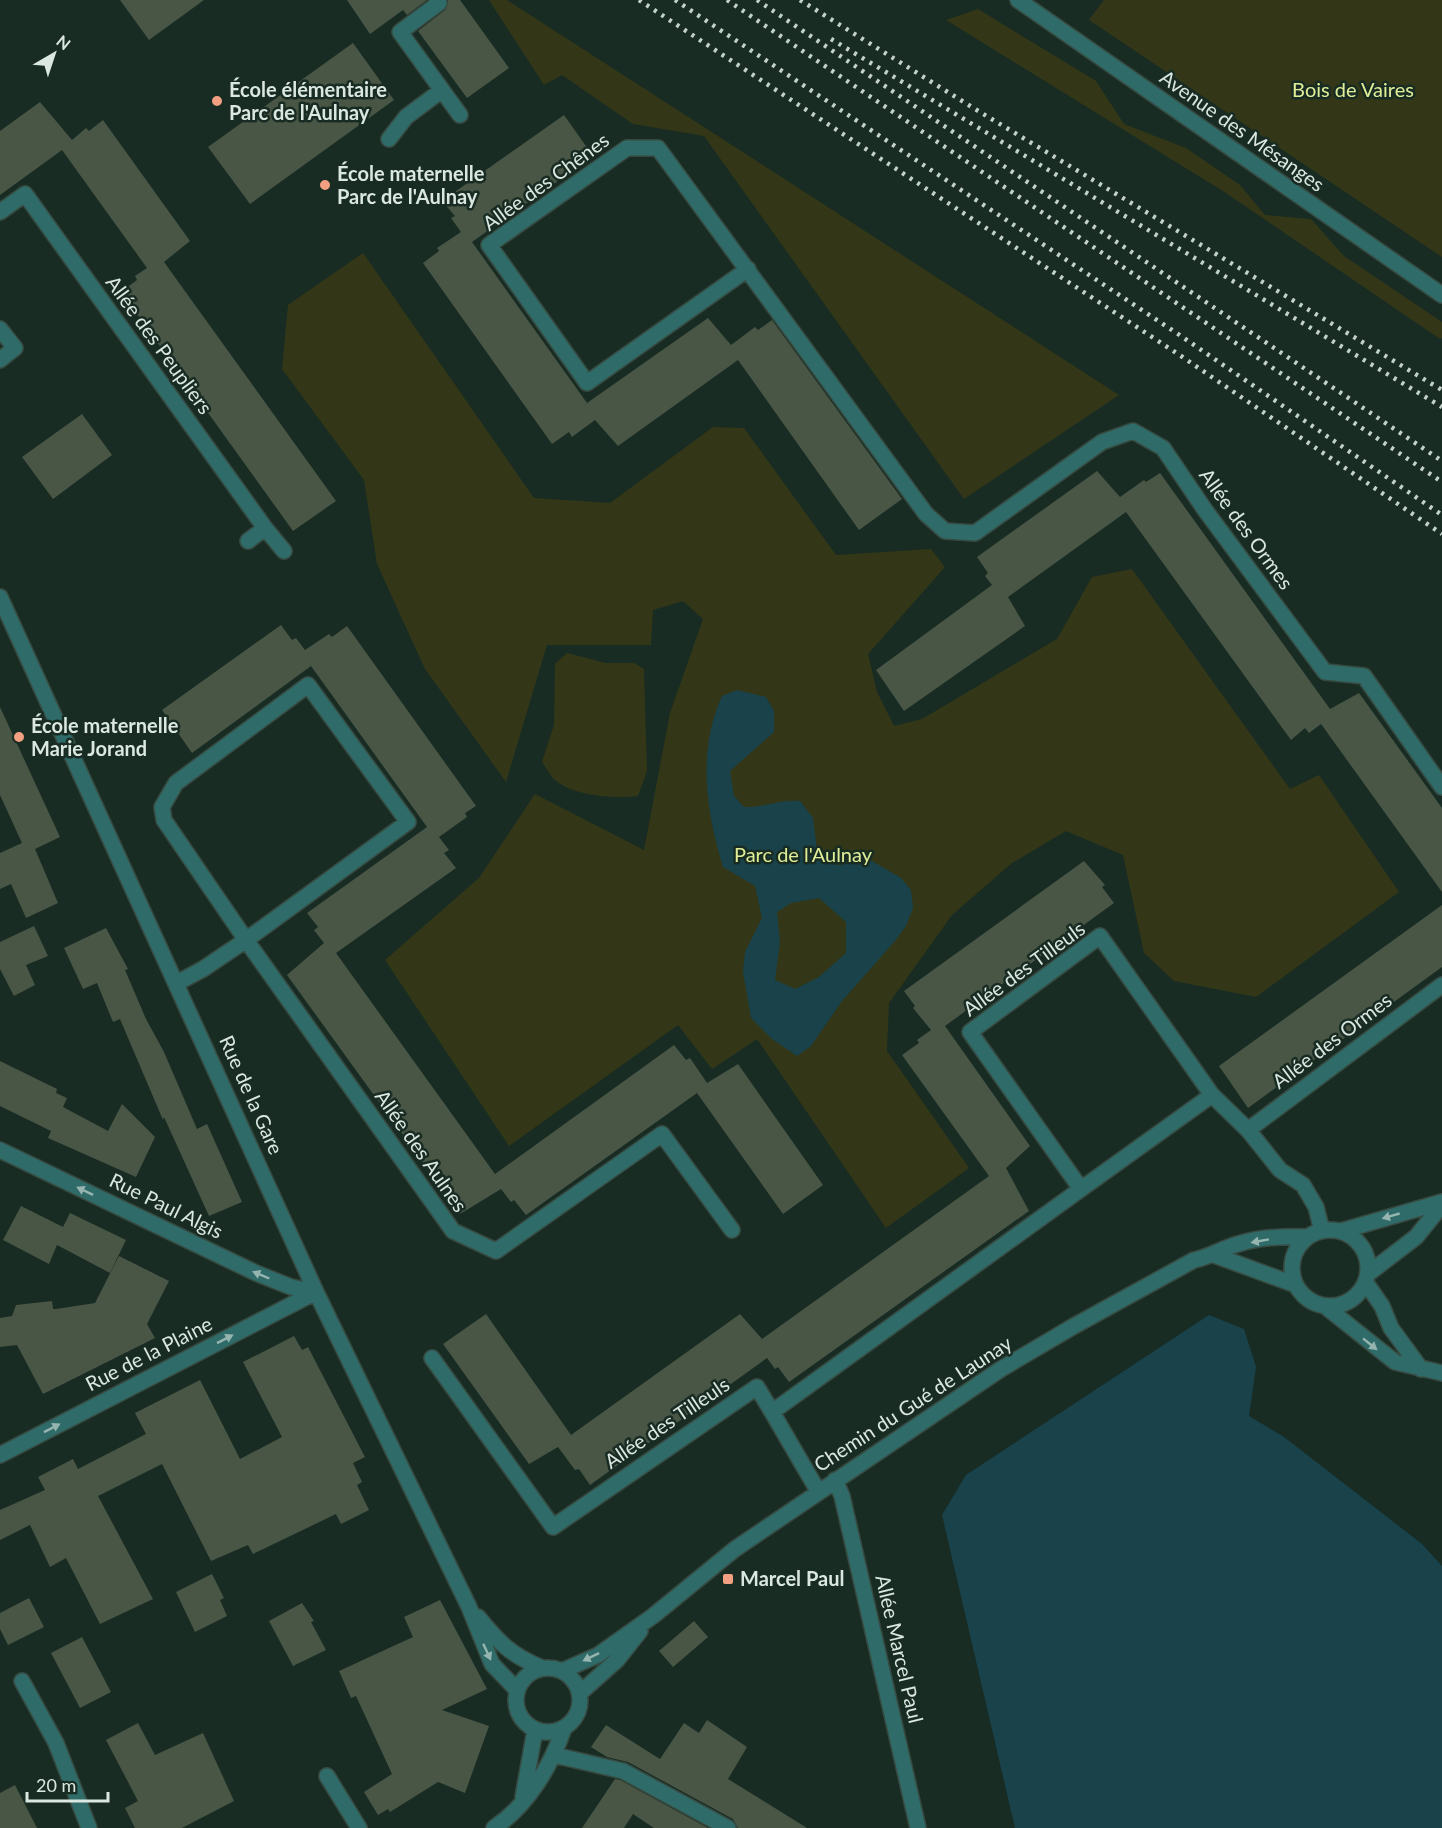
<svg xmlns="http://www.w3.org/2000/svg" width="1442" height="1828" font-family="Lato,sans-serif">
<style>
.green{fill:#333717}
.water{fill:#19424b;fill-rule:evenodd}
.building{fill:#495646}
.lines{fill:none;stroke-linecap:round;stroke-linejoin:round}
.minor-casing{stroke:#374a41;stroke-width:18}
.minor{stroke:#2f6b68;stroke-width:15}
.rail{stroke:#c4d1cb;stroke-width:4.5;stroke-dasharray:3 6;stroke-linecap:butt}
.oneway{fill:#96b5b1}
.poi-dot{fill:#f2a081;stroke:#182c23;stroke-width:2}
.labels{text-anchor:middle;stroke-width:5;stroke-linejoin:round;paint-order:stroke}
.poi-label{font-size:20px;font-weight:bold;fill:#dbe7e1;stroke:#182c23;text-anchor:start}
.park-label{font-size:20px;fill:#e0ed97;stroke:#182c23}
.street-label{font-size:20px;fill:#dbe7e1;stroke:#182c23}
</style>
<rect width="100%" height="100%" fill="#182c23"/>
<path class="green" d="M 489,0 L 507,0 L 1119,395 L 964,499 L 704,136 L 633,124 L 562,75 L 544,85 Z
M 1104,0 L 1442,0 L 1442,257 L 1089,20 Z
M 978,9 L 1096,81 L 1124,124 L 1186,148 L 1240,185 L 1265,215 L 1311,219 L 1344,256 L 1442,322 L 1442,338 L 1440,339 L 1226,193 L 946,20 Z
M 363,253 L 534,498 L 610,503 L 713,427 L 744,428 L 836,555 L 931,549 L 945,567 L 868,654 L 877,692 L 894,726 L 922,719 L 1057,639 L 1092,577 L 1132,569 L 1290,789 L 1319,775 L 1399,892 L 1256,997 L 1174,981 L 1144,953 L 1123,855 L 1066,831 L 1012,863 L 952,915 L 889,1003 L 887,1051 L 969,1168 L 886,1228 L 757,1039 L 712,1069 L 678,1025 L 509,1146 L 385,960 L 479,878 L 535,794 L 644,850 L 670,713 L 703,619 L 683,601 L 653,610 L 651,645 L 547,645 L 506,782 L 425,669 L 377,564 L 364,480 L 282,369 L 288,305 Z
M 567,653 L 606,663 L 634,663 L 644,669 L 647,771 L 638,796 C 615,799 575,796 556,781 C 550,776 546,767 542,762 L 554,725 L 555,664 Z"/>
<path class="water" d="M 737,690 L 766,697 L 774,711 L 774,732 L 730,771 L 734,796 L 744,807 C 763,808 780,799 800,801 L 813,818 L 817,850 L 826,863 L 839,865 L 867,858 L 901,878 L 911,890 L 913,908 L 906,926 L 895,941 L 842,1001 L 811,1046 L 797,1056 L 772,1039 L 751,1018 L 743,972 L 745,952 L 762,918 L 755,886 L 723,867 C 706,811 697,752 722,696 ZM 819,898 L 846,922 L 846,953 L 819,977 L 795,989 L 775,980 L 780,942 L 777,912 L 791,903 Z
M 1209,1315 L 1244,1329 L 1256,1367 L 1249,1416 L 1284,1437 L 1422,1544 L 1442,1566 L 1442,1828 L 1015,1828 L 942,1515 L 966,1475 Z"/>
<path class="building" d="M 120,0 L 204,0 L 149,40 Z
M 347,0 L 427,0 L 407,15 L 403,10 L 370,34 Z
M 448,0 L 460,0 L 509,68 L 467,98 L 418,31 L 445,10 Z
M 353,43 L 394,100 L 250,204 L 208,147 Z
M 40,102 L 72,140 L 86,128 L 89,131 L 103,120 L 190,241 L 164,262 L 336,501 L 293,531 L 121,292 L 137,280 L 135,276 L 147,268 L 62,150 L 0,195 L 0,131 Z
M 564,115 L 593,156 L 472,242 L 587,403 L 708,318 L 731,345 L 755,327 L 758,330 L 772,320 L 902,499 L 859,530 L 738,360 L 618,446 L 595,420 L 572,437 L 569,432 L 552,444 L 423,263 L 439,251 L 437,248 L 461,232 L 451,218 L 455,216 L 442,201 Z
M 82,414 L 112,455 L 53,499 L 22,457 Z
M 1097,471 L 1120,497 L 1144,480 L 1146,482 L 1160,473 L 1330,709 L 1359,693 L 1442,808 L 1442,892 L 1321,724 L 1309,733 L 1305,728 L 1291,740 L 1126,512 L 1008,597 L 1025,626 L 904,711 L 876,670 L 992,585 L 985,576 L 988,573 L 977,557 Z
M 281,625 L 292,640 L 296,638 L 305,650 L 329,634 L 332,637 L 347,626 L 476,806 L 465,813 L 467,817 L 439,837 L 449,850 L 444,853 L 456,868 L 336,953 L 495,1174 L 674,1045 L 686,1060 L 690,1058 L 707,1083 L 738,1064 L 823,1185 L 783,1214 L 697,1093 L 526,1215 L 514,1200 L 511,1202 L 501,1189 L 460,1214 L 287,975 L 324,943 L 314,930 L 318,927 L 307,913 L 427,827 L 311,666 L 192,753 L 162,710 Z
M 0,707 L 60,837 L 35,849 L 58,903 L 26,918 L 11,884 L 0,889 L 0,853 L 22,843 L 0,795 Z
M 1084,861 L 1105,885 L 1102,887 L 1114,903 L 945,1026 L 1030,1146 L 1006,1168 L 1029,1211 L 789,1382 L 778,1367 L 775,1369 L 767,1358 L 590,1485 L 579,1469 L 575,1470 L 558,1447 L 529,1464 L 443,1344 L 486,1314 L 571,1435 L 740,1314 L 762,1339 L 989,1176 L 902,1055 L 919,1043 L 917,1040 L 931,1030 L 913,1008 L 915,1006 L 904,991 Z
M 1442,905 L 1442,967 L 1248,1108 L 1219,1066 Z
M 34,926 L 48,956 L 26,965 L 35,985 L 14,996 L 0,969 L 0,942 Z
M 106,928 L 128,969 L 125,970 L 146,1019 L 164,1052 L 197,1129 L 207,1124 L 242,1202 L 209,1216 L 164,1117 L 163,1120 L 120,1019 L 113,1022 L 97,983 L 83,989 L 64,948 Z
M 0,1061 L 57,1089 L 56,1093 L 67,1098 L 63,1107 L 108,1131 L 122,1104 L 155,1137 L 136,1177 L 48,1138 L 51,1131 L 0,1106 Z
M 21,1206 L 63,1227 L 70,1213 L 126,1240 L 110,1273 L 57,1245 L 49,1264 L 3,1240 Z
M 119,1256 L 169,1281 L 147,1324 L 155,1338 L 43,1394 L 17,1345 L 0,1347 L 0,1318 L 12,1316 L 16,1305 L 52,1301 L 53,1309 L 56,1309 L 95,1303 Z
M 294,1336 L 302,1350 L 308,1347 L 365,1457 L 353,1463 L 362,1482 L 357,1485 L 369,1510 L 341,1524 L 336,1514 L 253,1554 L 248,1545 L 211,1561 L 162,1464 L 98,1496 L 153,1599 L 100,1624 L 66,1558 L 50,1567 L 30,1525 L 0,1540 L 0,1510 L 45,1490 L 38,1477 L 73,1459 L 78,1469 L 146,1434 L 135,1413 L 200,1380 L 240,1459 L 282,1437 L 243,1362 Z
M 212,1574 L 224,1598 L 220,1600 L 227,1616 L 195,1632 L 176,1592 Z
M 29,1598 L 44,1627 L 8,1645 L 0,1629 L 0,1613 Z
M 440,1600 L 487,1689 L 442,1710 L 489,1726 L 465,1793 L 438,1782 L 390,1812 L 388,1809 L 378,1815 L 364,1792 L 392,1774 L 356,1696 L 351,1698 L 339,1671 L 413,1637 L 404,1617 Z
M 302,1603 L 314,1621 L 311,1622 L 326,1650 L 293,1666 L 269,1621 Z
M 694,1621 L 708,1637 L 673,1667 L 659,1651 Z
M 82,1637 L 111,1692 L 80,1708 L 51,1653 Z
M 707,1720 L 747,1747 L 728,1779 L 807,1828 L 738,1828 L 733,1819 L 628,1762 L 607,1757 L 591,1747 L 606,1725 L 660,1759 L 684,1723 L 699,1733 Z
M 138,1723 L 155,1755 L 203,1733 L 234,1801 L 182,1828 L 135,1828 L 125,1808 L 138,1801 L 106,1740 Z
M 615,1779 L 620,1780 L 708,1828 L 654,1828 L 633,1814 L 624,1828 L 582,1828 Z
M 15,1785 L 37,1828 L 0,1828 L 0,1793 Z"/>
<g class="lines">
<defs>
<path id="minor" d="M 437,0 L 439,3 L 400,32 L 460,115
M 1018,0 L 1442,295
M 389,139 L 406,117 L 442,90
M 0,212 L 25,194 L 265,528 L 248,541
M 748,269 L 587,383 L 489,245 L 627,148 L 658,148 L 926,514 L 945,531 L 975,533 L 1102,442 L 1133,431 L 1163,448 L 1205,510 L 1325,672 L 1364,676 L 1442,787
M 0,329 L 15,348 L 0,360
M 265,528 L 284,551
M 0,597 L 316,1292 L 469,1607 L 492,1664 L 517,1690
M 308,685 L 408,822 L 246,940 L 164,820 L 162,807 L 176,783 Z
M 177,983 L 203,969 L 246,940 L 453,1231 L 496,1251 L 662,1134 L 732,1230
M 1212,1095 L 1081,1189 L 970,1032 L 1100,936 L 1212,1095 L 1248,1130 L 1280,1170 L 1303,1185 L 1316,1207 L 1322,1231
M 1248,1130 L 1442,985
M 0,1150 L 256,1273 L 291,1287 L 316,1292
M1292 1268a38 38 0 1 1 76 0a38 38 0 1 1-76 0Z
M 1341,1231 L 1442,1202
M 1214,1255 L 1296,1285
M 1369,1273 L 1416,1237 L 1442,1205
M 1366,1283 L 1382,1306 L 1391,1328 L 1421,1369
M 1326,1307 L 1395,1362 L 1442,1373
M 432,1358 L 553,1527 L 757,1387 L 772,1412 L 1081,1189
M 772,1412 L 818,1491
M 0,1455 L 316,1292
M 835,1480 L 842,1496 L 918,1828
M 478,1617 C 499,1643 511,1655 542,1668
M516 1700a32 32 0 1 1 64 0a32 32 0 1 1-64 0Z
M 562,1671 L 598,1655 L 653,1616 L 735,1549 L 1001,1369 L 1074,1326 L 1194,1260 C 1210,1257 1223,1248 1238,1244 C 1260,1237 1285,1236 1307,1237
M 22,1681 L 56,1743 L 89,1828
M 580,1693 L 617,1660 L 640,1631
M 554,1755 L 623,1771 L 728,1828
M 327,1776 L 359,1828
M 523,1797 L 535,1730
M 494,1828 C 528,1805 551,1766 564,1728"/>
</defs>
<use href="#minor" class="minor-casing"/>
<use href="#minor" class="minor"/>
<path class="rail" d="M 639,0 L 1181,356 L 1442,534
M 675,0 L 1178,334 L 1442,515
M 727,0 L 1442,482
M 757,0 L 1442,461
M 800,0 L 975,109 L 1442,390
M 831,39 L 1442,407"/>
</g>
<defs><path id="oneway-solid" d="M-6-.8H1V-3.2L6.5 0L1 3.2V.8H-6Z" transform="scale(1.5)"/></defs>
<g class="oneway">
<use href="#oneway-solid" transform="translate(85 1191) rotate(-154)"/>
<use href="#oneway-solid" transform="translate(1391 1216) rotate(164)"/>
<use href="#oneway-solid" transform="translate(1260 1241) rotate(170)"/>
<use href="#oneway-solid" transform="translate(261 1275) rotate(-157)"/>
<use href="#oneway-solid" transform="translate(225 1339) rotate(-27)"/>
<use href="#oneway-solid" transform="translate(1370 1344) rotate(39)"/>
<use href="#oneway-solid" transform="translate(52 1428) rotate(-27)"/>
<use href="#oneway-solid" transform="translate(487 1652) rotate(65)"/>
<use href="#oneway-solid" transform="translate(591 1657) rotate(154)"/>
</g>
<g class="poi-dot">
<circle cx="217" cy="101" r="6"/>
<circle cx="325" cy="185" r="6"/>
<circle cx="19" cy="737" r="6"/>
<rect x="722" y="1573" width="12" height="12" rx="3"/>
</g>
<g class="labels">
<g class="poi-label">
<text x="229" y="97">École élémentaire<tspan x="229" dy="23">Parc de l'Aulnay</tspan></text>
<text x="337" y="181">École maternelle<tspan x="337" dy="23">Parc de l'Aulnay</tspan></text>
<text x="31" y="733">École maternelle<tspan x="31" dy="23">Marie Jorand</tspan></text>
<text x="740" y="1586">Marcel Paul</text>
</g>
<g class="park-label">
<text x="1353" y="97">Bois de Vaires</text>
<text x="803" y="862">Parc de l'Aulnay</text>
</g>
<g class="street-label">
<text transform="translate(1242 131) rotate(35)" y="7">Avenue des Mésanges</text>
<text transform="translate(546 182) rotate(-36)" y="7">Allée des Chênes</text>
<text transform="translate(159 345) rotate(54)" y="7">Allée des Peupliers</text>
<text transform="translate(1246 529) rotate(54)" y="7">Allée des Ormes</text>
<text transform="translate(1024 969) rotate(-36)" y="7">Allée des Tilleuls</text>
<text transform="translate(1332 1041) rotate(-37)" y="7">Allée des Ormes</text>
<text transform="translate(251 1095) rotate(66)" y="7">Rue de la Gare</text>
<text transform="translate(421 1151) rotate(55)" y="7">Allée des Aulnes</text>
<text transform="translate(166 1206) rotate(26)" y="7">Rue Paul Algis</text>
<text transform="translate(149 1354) rotate(-27)" y="7">Rue de la Plaine</text>
<text transform="translate(913 1404) rotate(-33)" y="7">Chemin du Gué de Launay</text>
<text transform="translate(667 1423) rotate(-34)" y="7">Allée des Tilleuls</text>
<text transform="translate(899 1649) rotate(77)" y="7">Allée Marcel Paul</text>
</g>
</g>
<g transform="translate(54 54) rotate(39)" stroke="#182c23" stroke-width="4.5" paint-order="stroke">
<path d="M0-4.5L10 22L0 15L-10 22Z" fill="#dbe7e1"/>
<text y="-9" font-size="16" font-weight="bold" text-anchor="middle" fill="#dbe7e1">N</text>
</g>
<path d="M27 1792v9h81v-9" fill="none" stroke="#dbe7e1" stroke-width="3"/>
<text x="36" y="1792" font-size="18" fill="#dbe7e1" stroke="#182c23" stroke-width="4.5" paint-order="stroke">20 m</text>
</svg>
